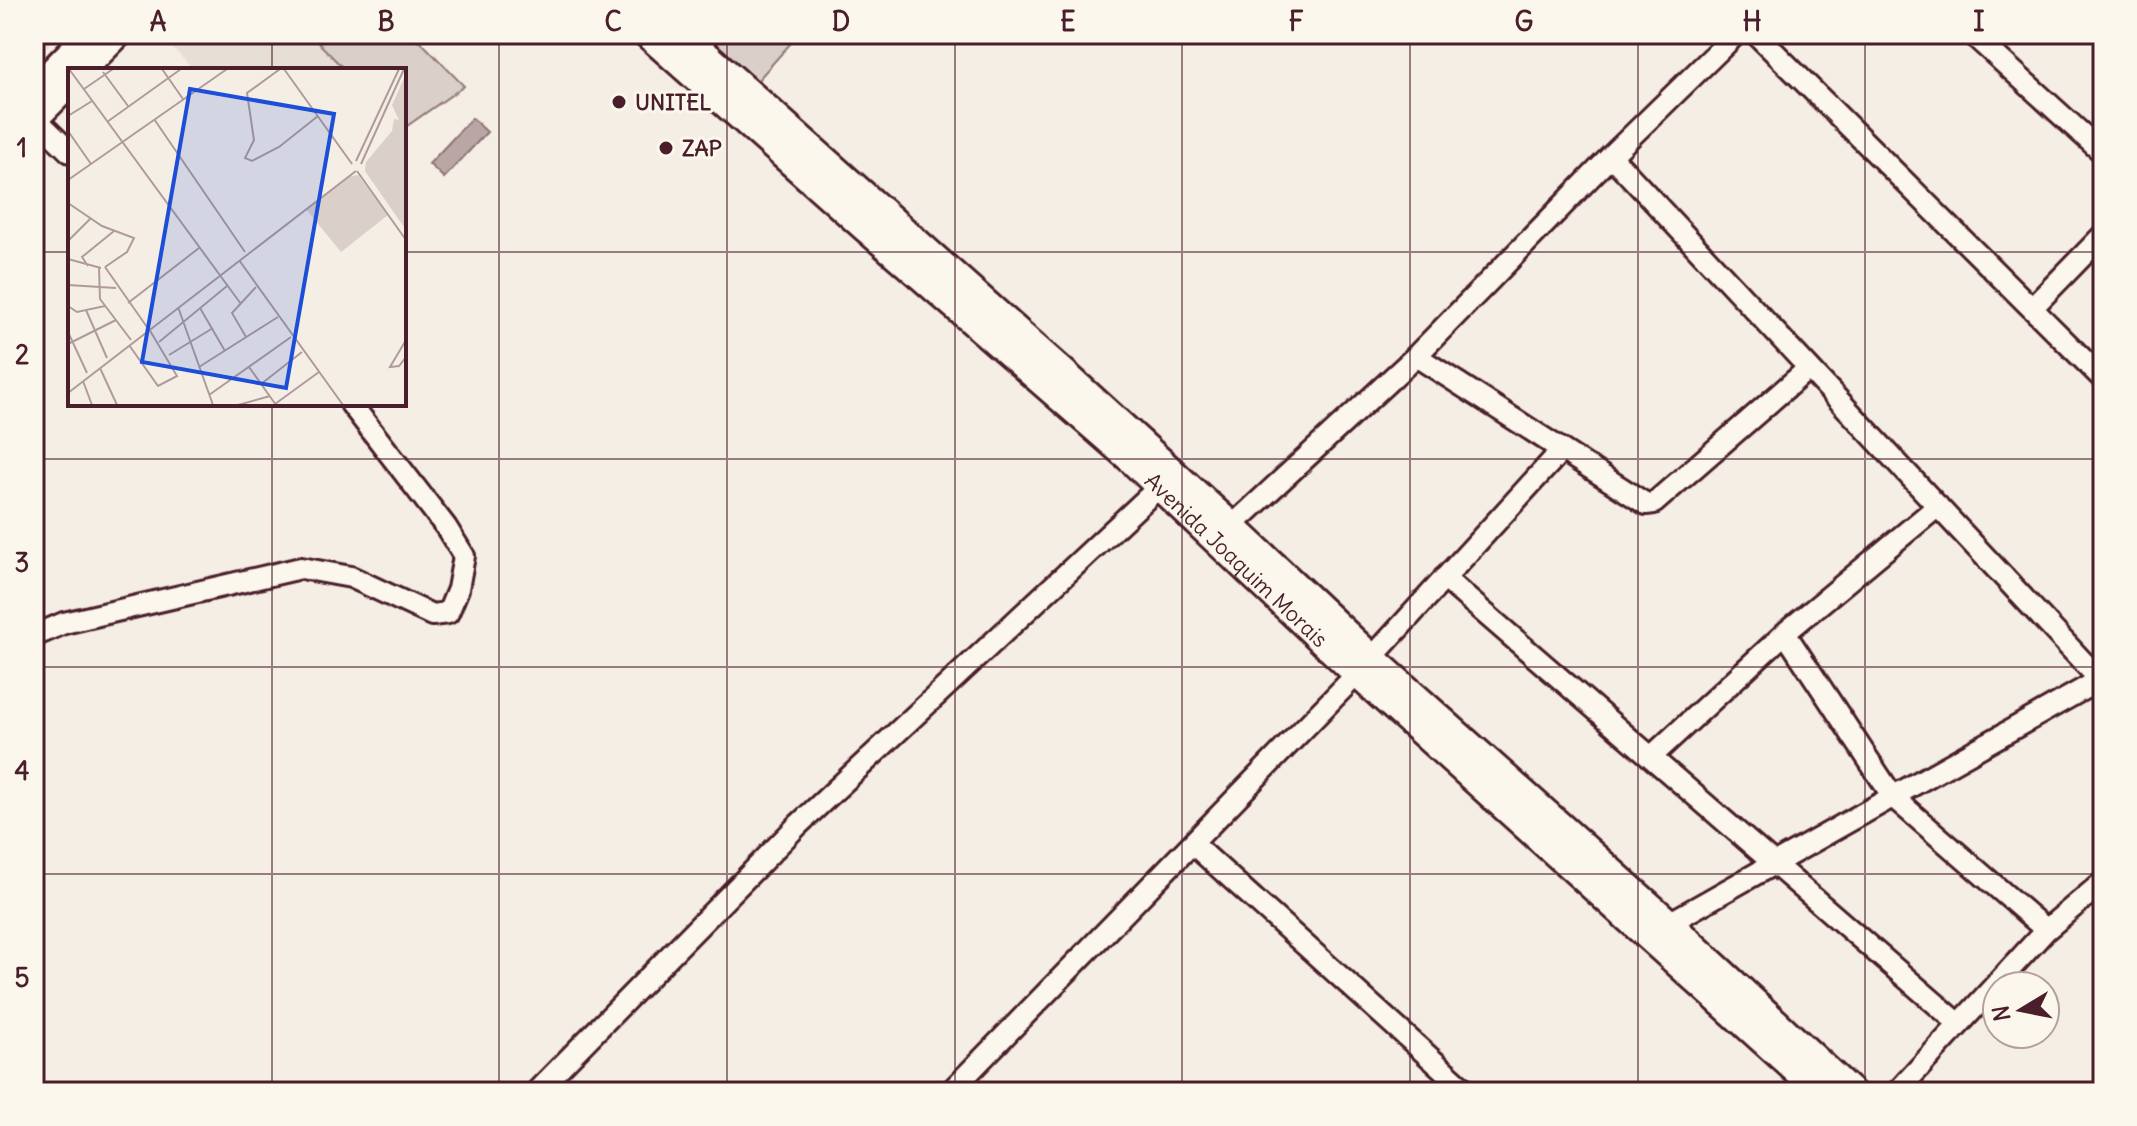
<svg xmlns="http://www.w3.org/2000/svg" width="2137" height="1126" font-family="Delius,sans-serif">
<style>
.built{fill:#e7dfd6}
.green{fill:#dbd0c9;stroke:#92787a;stroke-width:2}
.water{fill:#baa7a5;stroke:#8d7174;stroke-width:2}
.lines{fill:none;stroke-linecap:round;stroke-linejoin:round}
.minor-casing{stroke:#4a1f2b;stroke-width:26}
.tertiary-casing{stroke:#4a1f2b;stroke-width:32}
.minor{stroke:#fbf7ec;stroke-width:20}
.tertiary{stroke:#fbf7ec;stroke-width:26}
.grid{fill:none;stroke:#4a1f2b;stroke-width:2;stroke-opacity:0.55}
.poi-dot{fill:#4a1f2b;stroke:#fbf7ec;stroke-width:3}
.labels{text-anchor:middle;stroke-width:6;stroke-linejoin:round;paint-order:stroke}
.poi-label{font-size:22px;font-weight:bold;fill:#4a1f2b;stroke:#fbf7ec;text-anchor:start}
.street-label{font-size:22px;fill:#4a1f2b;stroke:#fbf7ec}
.inset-road{fill:none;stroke:#b09b9a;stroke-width:2}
.view{fill:#1d4ed8;fill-opacity:0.15;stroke:#1d4ed8;stroke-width:4}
.inset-edge{fill:none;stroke:#4a1f2b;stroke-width:4}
.neatline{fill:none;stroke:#4a1f2b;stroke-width:3}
.grid-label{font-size:26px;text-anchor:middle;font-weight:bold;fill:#4a1f2b}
</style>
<rect width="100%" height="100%" fill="#f4eee4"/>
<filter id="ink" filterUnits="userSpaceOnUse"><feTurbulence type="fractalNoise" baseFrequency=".0125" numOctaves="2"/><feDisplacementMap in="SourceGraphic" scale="16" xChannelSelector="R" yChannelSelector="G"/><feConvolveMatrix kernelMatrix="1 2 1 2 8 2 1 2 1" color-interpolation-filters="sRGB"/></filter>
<g filter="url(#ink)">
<path class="built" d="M 34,34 L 59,34 L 34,60 Z
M 159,34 L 310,34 L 345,70 L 194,70 Z"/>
<path class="green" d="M 310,34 L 396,34 L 400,37 L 421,42 L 464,86 L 404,128 L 404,70 L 345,70 Z
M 704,34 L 799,34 L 757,81 Z"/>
<path class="water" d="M 472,118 L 487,132 L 444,178 L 429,164 Z"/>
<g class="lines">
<defs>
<path id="minor" d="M 1756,34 L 2103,379
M 1972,34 L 2103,153
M 35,118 L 70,152
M 1611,156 L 2100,680
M 2032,308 L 2103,235
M 1416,356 L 1646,504 L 1654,503 L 1809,368
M 1232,526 L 1416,356 L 1611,156 L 1736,34
M 1444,578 L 1958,1023
M 1785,633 L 1893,797 L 2046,930
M 34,636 L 64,623 L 301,568 L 351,577 L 432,615 L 448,613 L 458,589 L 464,556 L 446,527 L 351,404
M 1651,757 L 1785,633 L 1938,506
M 1193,844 L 1468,1092
M 1669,923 L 2103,678
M 536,1092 L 798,825 L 1160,486
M 950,1092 L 1357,674 L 1561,451
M 1897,1092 L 2046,930 L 2103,882"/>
<g id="tertiary">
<path id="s1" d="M 647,34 L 864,227 L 1129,458 L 1357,674 L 1820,1092"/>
<path d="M 683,34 L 1063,372 L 1232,526 L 1371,657 L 1669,923 L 1851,1092"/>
<path d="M 82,70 L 118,34"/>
<path d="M 34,90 L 89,34"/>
<path d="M 34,119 L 70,83"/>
</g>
</defs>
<use href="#minor" class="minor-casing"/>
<use href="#tertiary" class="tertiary-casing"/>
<use href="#minor" class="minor"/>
<use href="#tertiary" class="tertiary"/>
</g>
</g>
<path class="grid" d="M 272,34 L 272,70M 499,34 L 499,1092M 727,34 L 727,1092M 955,34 L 955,1092M 1182,34 L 1182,1092M 1410,34 L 1410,1092M 1638,34 L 1638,1092M 1865,34 L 1865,1092M 34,252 L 70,252M 404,252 L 2103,252M 272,404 L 272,1092M 34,459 L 2103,459M 34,667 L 2103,667M 34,874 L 2103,874"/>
<g class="poi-dot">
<circle cx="619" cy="102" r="8"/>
<circle cx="666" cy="148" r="8"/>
</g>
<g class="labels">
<g class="poi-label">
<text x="635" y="110">UNITEL</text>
<text x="682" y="156">ZAP</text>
</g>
<g class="street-label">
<text dy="8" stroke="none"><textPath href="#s1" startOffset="790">Avenida Joaquim Morais</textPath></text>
</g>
</g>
<g transform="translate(68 68)">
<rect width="338" height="338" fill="#f4eee4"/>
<path d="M 338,6 L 338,162 L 297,103 L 298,94 L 324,63 L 326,51 L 331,52 L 324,37 ZM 290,107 L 320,147 L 273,184 L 238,141 L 279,109 Z" fill="#dbd0c9"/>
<path class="inset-road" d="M 1,1 L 173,236M 94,1 L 115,31M 212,1 L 179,25 L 186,72 L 177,90 L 184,93 L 211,79 L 250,48M 216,1 L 284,96M 35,4 L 60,38M 16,21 L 45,1M 0,48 L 24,33M 86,51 L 177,184M 39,54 L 113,1M 0,63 L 23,96M 288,93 L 331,1M 293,96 L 336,1M 289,103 L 338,172M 0,112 L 159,1M 0,135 L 34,158 L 66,170 L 59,184 L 37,199M 0,173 L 22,151M 0,191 L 33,200M 171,192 L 275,337M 20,198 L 14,189 L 46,163M 37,199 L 79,259M 31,200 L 32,231 L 63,272M 0,217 L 48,220M 60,235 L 131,180M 0,238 L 9,244 L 37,238M 110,239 L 145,337M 132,240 L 157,283M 18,242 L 39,290M 0,264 L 19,305M 178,269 L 164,245 L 188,219M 338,272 L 322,299 L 331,298 L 338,289M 91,274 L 159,218M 0,276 L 48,252M 61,277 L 90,318 L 109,308 L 81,261M 101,287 L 145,260M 131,299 L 210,249M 181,299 L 208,337M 32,300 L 49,337M 15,313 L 24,337M 193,316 L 234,284M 0,325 L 288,103M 141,327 L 223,269M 207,336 L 251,304M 170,337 L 202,328"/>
<path class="view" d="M 122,21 L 266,46 L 218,320 L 74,294 Z"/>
<rect width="338" height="338" class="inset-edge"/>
</g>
<rect width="2137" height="1126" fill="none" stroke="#fbf7ec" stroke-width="88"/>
<g transform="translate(2021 1010) rotate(260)"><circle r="38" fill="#fbf7ec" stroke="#b4a19f" stroke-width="2"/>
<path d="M0-6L14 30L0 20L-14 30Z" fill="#4a1f2b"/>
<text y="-12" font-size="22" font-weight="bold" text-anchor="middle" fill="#4a1f2b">N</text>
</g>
<rect x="44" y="44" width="2049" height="1038" class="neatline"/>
<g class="grid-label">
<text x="158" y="31">A</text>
<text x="386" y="31">B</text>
<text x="613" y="31">C</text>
<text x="841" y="31">D</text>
<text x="1068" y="31">E</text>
<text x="1296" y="31">F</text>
<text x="1524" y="31">G</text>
<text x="1752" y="31">H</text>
<text x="1979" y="31">I</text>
<text x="22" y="157">1</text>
<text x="22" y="364">2</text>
<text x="22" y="572">3</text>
<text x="22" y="780">4</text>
<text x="22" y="987">5</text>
</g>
</svg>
